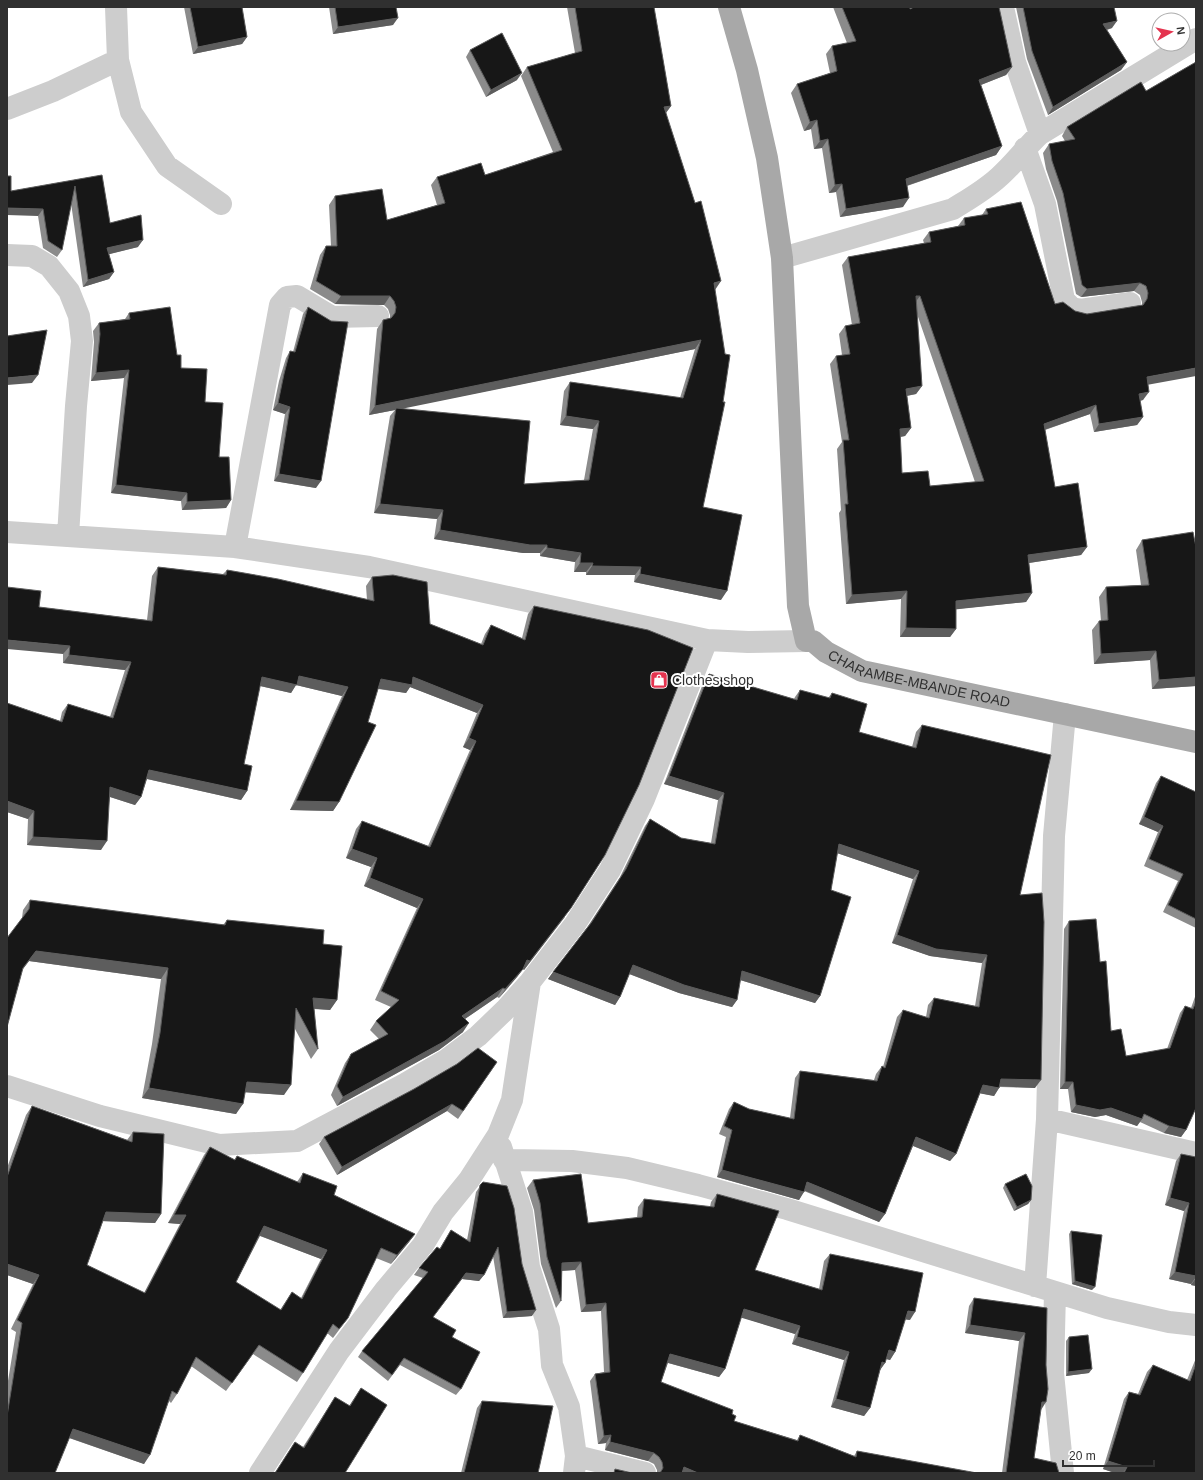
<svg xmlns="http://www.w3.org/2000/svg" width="1203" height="1480" font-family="Helvetica,sans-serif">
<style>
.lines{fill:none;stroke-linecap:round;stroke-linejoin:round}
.minor{stroke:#cdcdcd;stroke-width:22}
.major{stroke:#a8a8a8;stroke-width:22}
.wall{fill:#8b8b8b;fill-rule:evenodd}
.shaded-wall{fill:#5d5d5d}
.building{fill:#171717;stroke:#5d5d5d;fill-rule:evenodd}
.labels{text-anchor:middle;stroke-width:4;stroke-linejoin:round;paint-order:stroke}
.street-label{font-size:14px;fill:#303030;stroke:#fff}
.poi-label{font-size:14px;fill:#303030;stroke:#fff;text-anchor:start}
</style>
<rect width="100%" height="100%" fill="#fff"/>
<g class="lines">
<path class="minor" d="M 116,7 L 118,60 L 131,112 L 167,166 L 221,204
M 1003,7 L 1015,62 L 1040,134
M 7,109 L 53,91 L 118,60
M 1025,148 L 1045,204 L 1064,300 L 1072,308 L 1080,310 L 1130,303
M 7,255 L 32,256 L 49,266 L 69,291 L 79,316 L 82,341 L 76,406 L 68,536
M 782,258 L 953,209 C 969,199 985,190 999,177 C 1014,164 1026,147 1040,134 L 1196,39
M 7,532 L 235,547 L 369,567 L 707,640 L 748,642 L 806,641
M 235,547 L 280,305 L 287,297 L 297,296 L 332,317 L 378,316
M 7,1086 L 100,1116 L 219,1145 L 297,1141 L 403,1085 L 446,1060 L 478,1036 L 505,1010 L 530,982 L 575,924 L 610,870 L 644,799 L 707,640
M 1047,1119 L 1196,1153
M 501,1147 L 522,1212 L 529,1267 L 549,1329 L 552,1365 L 569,1407 L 576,1456 L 574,1473
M 504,1160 L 572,1161 L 627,1168 L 698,1185 L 787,1209 L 1107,1308 L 1169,1322 L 1196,1325
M 1035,1286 L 1047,1119 L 1054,836 L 1065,714
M 1055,1292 L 1053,1373 L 1063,1473
M 576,1456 L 645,1473
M 260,1473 L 339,1351 L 386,1289 L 423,1245 L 443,1212 L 469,1180 L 498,1135 L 512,1100 L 530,982"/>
<path class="major" id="s1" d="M 729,7 L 747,70 L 767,158 L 782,258 L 798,606 L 806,641 L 813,641 L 826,652 L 862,671 L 1196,742"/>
</g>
<path class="wall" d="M 184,7 L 242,7 L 247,37 L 242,44 L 193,54 Z
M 329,7 L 396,7 L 393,25 L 333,34 Z
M 567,7 L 654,7 L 671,106 L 666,113 L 715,290 L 703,507 L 721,600 L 634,582 L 635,575 L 586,575 L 586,572 L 574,572 L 575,562 L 540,556 L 540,553 L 523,553 L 434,539 L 437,519 L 374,513 L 390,416 L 395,410 L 369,415 L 377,329 L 383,320 L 390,318 L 390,315 L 388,309 L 384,305 L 335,304 L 310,289 L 320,255 L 326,246 L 331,246 L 329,205 L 335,196 L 387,220 L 437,205 L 431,185 L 437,177 L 485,175 L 553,152 L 521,76 L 527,67 L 575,53 ZM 695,349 L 680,398 L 570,382 L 564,391 L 560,425 L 593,429 L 584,480 L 524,484 L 402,408 Z
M 833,7 L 910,7 L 910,9 L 1012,67 L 1006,75 L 981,85 L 1002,146 L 996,155 L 907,186 L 903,207 L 840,217 L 836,192 L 829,193 L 822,148 L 814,149 L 811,129 L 804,131 L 791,93 L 797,84 L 830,73 L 826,54 L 832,46 L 847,43 Z
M 1016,7 L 1114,7 L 1112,28 L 1107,30 L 1127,62 L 1121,70 L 1048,115 L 1027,59 Z
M 470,50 L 517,80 L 486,97 L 466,57 Z
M 1196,62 L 1148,385 L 1143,400 L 1140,401 L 1143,417 L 1137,425 L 1094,432 L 1090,414 L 1045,430 L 1055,487 L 1087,547 L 1081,555 L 1029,563 L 1032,593 L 1026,602 L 956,609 L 956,629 L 950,637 L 900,637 L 901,599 L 846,604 L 839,513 L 841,510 L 837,449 L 842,442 L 830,364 L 836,356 L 842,355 L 839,334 L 845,326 L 852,325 L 842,265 L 848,257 L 924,243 L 923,240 L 929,232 L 958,226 L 964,218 L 982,215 L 986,209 L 1055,304 L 1075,311 L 1087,314 L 1142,305 L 1142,302 L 1140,295 L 1134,291 L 1081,297 L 1076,294 L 1057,201 L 1046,169 L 1043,153 L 1049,144 L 1065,141 L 1062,136 L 1067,127 L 1146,91 ZM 917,314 L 975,482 L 930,486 L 902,473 L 900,437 L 905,436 L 911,428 L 907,396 L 916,394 L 922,386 Z
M 102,175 L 110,223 L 138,247 L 109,254 L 114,272 L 109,279 L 83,287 L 71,203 L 62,250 L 57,257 L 43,248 L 38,216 L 11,191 Z
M 308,307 L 316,488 L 274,481 L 285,414 L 273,410 L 279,381 L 286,358 L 290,351 L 293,352 L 303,314 Z
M 129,313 L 177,355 L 181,368 L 205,402 L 231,500 L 226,508 L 182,510 L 181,501 L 111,493 L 124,378 L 91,381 L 94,342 L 93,331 L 99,323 L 125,319 Z
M 1142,540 L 1196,547 L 1196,686 L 1152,689 L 1150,660 L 1094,664 L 1092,630 L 1099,621 L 1101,621 L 1099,597 L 1106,587 L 1141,585 L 1136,550 Z
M 158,567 L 223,574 L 227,570 L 367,600 L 366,586 L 372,577 L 430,624 L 481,644 L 485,634 L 491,625 L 522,638 L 528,614 L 534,606 L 565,917 L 524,970 L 523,969 L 517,977 L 499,998 L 497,997 L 465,1019 L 463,1032 L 439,1050 L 337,1106 L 331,1095 L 345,1063 L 351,1054 L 379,1039 L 370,1030 L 376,1021 L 391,1007 L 375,1000 L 417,908 L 364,886 L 371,867 L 346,858 L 356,829 L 362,821 L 428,846 L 470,750 L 463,747 L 477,713 L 410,687 L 406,693 L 378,689 L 339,802 L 333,811 L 290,810 L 342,696 L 296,685 L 291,693 L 260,686 L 244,764 L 247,791 L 241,800 L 147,779 L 141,797 L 135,805 L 110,797 L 101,850 L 27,845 L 28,819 L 7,812 L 7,703 L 60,721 L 62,712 L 68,704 L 110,717 L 125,670 L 63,663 L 63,654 L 39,607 L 147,620 L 152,576 Z
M 709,674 L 794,699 L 795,697 L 800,690 L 828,698 L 832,693 L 859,732 L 912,747 L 916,732 L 922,725 L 1020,895 L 1035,1088 L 1000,1087 L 999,1088 L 994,1096 L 980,1093 L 956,1154 L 950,1161 L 913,1146 L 885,1214 L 879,1222 L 804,1191 L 799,1200 L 717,1177 L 726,1137 L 719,1134 L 729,1109 L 734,1102 L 749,1109 L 790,1118 L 795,1078 L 800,1071 L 874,1080 L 876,1074 L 882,1066 L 883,1067 L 897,1017 L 903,1010 L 926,1017 L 928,1005 L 934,998 L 975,1006 L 982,963 L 930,956 L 892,943 L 913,879 L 837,853 L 831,890 L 820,996 L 815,1003 L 740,980 L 737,1000 L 732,1007 L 679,993 L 629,974 L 620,997 L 615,1005 L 548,979 L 588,926 L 620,877 L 645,826 L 650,819 L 681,838 L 711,843 L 718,800 L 664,784 L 704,681 Z
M 1161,776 L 1196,792 L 1196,928 L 1163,912 L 1178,881 L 1144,866 L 1158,832 L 1139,824 L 1156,783 Z
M 30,900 L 223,925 L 227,920 L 323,944 L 337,1000 L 330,1010 L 314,1009 L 318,1049 L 311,1059 L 295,1029 L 284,1095 L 245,1092 L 236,1114 L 142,1098 L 152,1044 L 161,979 L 29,961 L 23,969 L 22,918 L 23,910 Z
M 1069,921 L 1100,962 L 1111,1031 L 1126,1056 L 1167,1049 L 1180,1013 L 1185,1006 L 1191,1008 L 1196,994 L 1196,1108 L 1186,1130 L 1181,1137 L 1164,1133 L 1140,1122 L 1137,1126 L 1106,1115 L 1095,1117 L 1071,1112 L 1068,1089 L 1060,1089 L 1064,929 Z
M 497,1062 L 458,1119 L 447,1111 L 337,1175 L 319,1144 L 324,1137 Z
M 32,1106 L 127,1140 L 133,1132 L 161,1214 L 155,1223 L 103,1221 L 87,1265 L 144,1293 L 180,1224 L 168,1223 L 204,1155 L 210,1147 L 235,1160 L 237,1156 L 297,1182 L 303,1173 L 334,1195 L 415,1234 L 409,1242 L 391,1264 L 376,1258 L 348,1318 L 333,1338 L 327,1333 L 303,1373 L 297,1382 L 253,1354 L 226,1391 L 191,1366 L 177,1394 L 171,1403 L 169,1401 L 144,1464 L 69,1438 L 7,1473 L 7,1387 L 16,1332 L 11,1329 L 33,1284 L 7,1275 L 7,1168 L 26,1115 ZM 260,1236 L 321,1259 L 301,1298 L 292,1292 L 280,1310 L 236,1282 Z
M 1181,1154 L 1196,1157 L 1196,1286 L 1191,1285 L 1191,1284 L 1169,1279 L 1184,1211 L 1165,1205 L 1176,1161 Z
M 533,1180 L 588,1223 L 637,1218 L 638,1207 L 644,1199 L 710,1207 L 711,1202 L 717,1194 L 755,1270 L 819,1289 L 824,1261 L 830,1254 L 910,1320 L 905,1319 L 895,1352 L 890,1360 L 886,1359 L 885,1363 L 880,1370 L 870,1408 L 864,1416 L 831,1407 L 844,1360 L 792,1344 L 795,1334 L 741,1317 L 725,1369 L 719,1377 L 668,1363 L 661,1382 L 732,1414 L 734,1421 L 797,1440 L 800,1435 L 854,1456 L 857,1451 L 977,1473 L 657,1473 L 657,1470 L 654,1464 L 648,1461 L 605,1450 L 606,1443 L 598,1444 L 590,1381 L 595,1374 L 604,1372 L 601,1311 L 581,1312 L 575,1270 L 562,1271 L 561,1301 L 556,1308 L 541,1264 L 534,1210 L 527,1188 Z
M 483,1182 L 522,1264 L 532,1316 L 503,1318 L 493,1256 L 484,1275 L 479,1281 L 462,1279 L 433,1317 L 452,1337 L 461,1389 L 456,1395 L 400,1365 L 388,1381 L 358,1357 L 362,1351 L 423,1278 L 414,1275 L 419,1268 L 440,1248 L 451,1230 L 467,1240 L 476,1192 Z
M 1005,1184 L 1031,1200 L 1028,1204 L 1014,1211 L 1003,1188 Z
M 1071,1231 L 1092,1290 L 1072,1284 L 1069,1234 Z
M 974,1298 L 1047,1308 L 1041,1410 L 1034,1458 L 1059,1473 L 1002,1473 L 1019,1341 L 965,1333 L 969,1306 Z
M 1069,1337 L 1089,1373 L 1066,1376 L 1066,1341 Z
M 1196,1358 L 1196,1473 L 1115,1473 L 1103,1469 L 1124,1399 L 1129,1392 L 1138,1394 L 1147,1372 L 1153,1365 L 1187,1380 Z
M 361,1388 L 387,1405 L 275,1473 L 295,1442 L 303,1447 L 335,1397 L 349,1406 Z
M 482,1401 L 538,1473 L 461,1473 L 477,1408 Z"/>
<path class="shaded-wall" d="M 398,18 L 393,25 L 333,34 L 338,27 Z
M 1117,21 L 1112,28 L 1098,32 L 1103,24 Z
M 247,37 L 242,44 L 193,54 L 198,47 Z
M 1127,62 L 1121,70 L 1048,115 L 1053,107 Z
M 1012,67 L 1006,75 L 973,88 L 979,80 Z
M 522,73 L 517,80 L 486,97 L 491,90 Z
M 671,106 L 665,114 L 664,107 Z
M 817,120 L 811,129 L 804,131 L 810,122 Z
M 828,139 L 822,148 L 814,149 L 820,141 Z
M 1002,146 L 996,155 L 900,188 L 906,179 Z
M 842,184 L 836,192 L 829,193 L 835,185 Z
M 909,198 L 903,207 L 840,217 L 846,209 Z
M 7,208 L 43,209 L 38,216 L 7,215 Z
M 143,240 L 138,247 L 102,256 L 107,248 Z
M 114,272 L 109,279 L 83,287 L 88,280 Z
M 721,281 L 715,290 L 714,283 Z
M 1140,283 L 1134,291 L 1081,297 L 1087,289 Z
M 341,296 L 390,296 L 384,305 L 335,304 Z
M 916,296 L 920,296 L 914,304 Z
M 701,340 L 695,349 L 396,410 L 396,408 L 395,410 L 369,415 L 375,406 Z
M 1196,368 L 1196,376 L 1141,386 L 1147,377 Z
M 129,370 L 124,378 L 91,381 L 96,373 Z
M 38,375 L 32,383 L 7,385 L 7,378 Z
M 922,386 L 916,394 L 900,397 L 906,389 Z
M 1149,392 L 1143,400 L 1133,402 L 1139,394 Z
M 278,403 L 290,407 L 285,414 L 273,410 Z
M 1096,405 L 1090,414 L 1038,432 L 1044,424 Z
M 566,416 L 599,421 L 593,429 L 560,425 Z
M 1143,417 L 1137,425 L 1094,432 L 1099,424 Z
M 911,428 L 905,436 L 894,438 L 900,429 Z
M 279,474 L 321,481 L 316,488 L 274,481 Z
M 116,485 L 187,493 L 181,501 L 111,493 Z
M 231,500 L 226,508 L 182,510 L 187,502 Z
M 380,504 L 443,510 L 437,519 L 374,513 Z
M 440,530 L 547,545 L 540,553 L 523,553 L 434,539 Z
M 1087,547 L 1081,555 L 1022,564 L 1028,555 Z
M 547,548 L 581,553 L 575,562 L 540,556 Z
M 580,563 L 593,563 L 586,572 L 574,572 Z
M 592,566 L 641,567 L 635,575 L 586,575 Z
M 640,574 L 727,591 L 721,600 L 634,582 Z
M 907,591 L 901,599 L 846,604 L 852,595 Z
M 1032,593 L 1026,602 L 950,610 L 956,601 Z
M 906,628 L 956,629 L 950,637 L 900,637 Z
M 7,640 L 70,646 L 63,654 L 7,649 Z
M 1156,651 L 1150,660 L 1094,664 L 1101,654 Z
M 69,655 L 131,662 L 125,670 L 63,663 Z
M 299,676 L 348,687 L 342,696 L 296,685 L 291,693 L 256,685 L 262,677 Z
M 413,677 L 483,705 L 477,713 L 410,687 L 406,693 L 375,688 L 381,679 Z
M 1196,677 L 1196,686 L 1152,689 L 1159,680 Z
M 469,738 L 476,741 L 470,750 L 463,747 Z
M 149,770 L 247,791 L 241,800 L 143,778 Z
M 669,776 L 724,793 L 718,800 L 664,784 Z
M 110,787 L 141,797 L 135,805 L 104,795 Z
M 7,801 L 34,811 L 28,819 L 7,812 Z
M 296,801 L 339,802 L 333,811 L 290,810 Z
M 1144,817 L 1163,826 L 1158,832 L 1139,824 Z
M 33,837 L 107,841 L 101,850 L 27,845 Z
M 839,844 L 919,871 L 913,879 L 834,852 Z
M 352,849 L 377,858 L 371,867 L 346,858 Z
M 370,878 L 423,899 L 417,908 L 364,886 Z
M 571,908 L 524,970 L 523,969 L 517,977 L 499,998 L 527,960 Z
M 897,935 L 987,955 L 982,963 L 930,956 L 892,943 Z
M 36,951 L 168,968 L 161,979 L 29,961 L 16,978 Z
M 633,965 L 737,1000 L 732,1007 L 679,993 L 627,973 Z
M 742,971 L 820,996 L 815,1003 L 737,979 Z
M 553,972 L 620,997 L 615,1005 L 548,979 Z
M 503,988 L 497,997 L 456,1025 L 462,1016 Z
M 313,998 L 337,1000 L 330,1010 L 306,1008 Z
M 469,1023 L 463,1032 L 439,1050 L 337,1106 L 343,1097 Z
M 1001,1079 L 1041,1080 L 1035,1088 L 996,1086 Z
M 247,1082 L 291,1085 L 284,1095 L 240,1092 Z
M 1065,1082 L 1073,1082 L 1068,1089 L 1060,1089 Z
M 983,1085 L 999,1088 L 994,1096 L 978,1093 Z
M 149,1088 L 243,1104 L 236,1114 L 142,1098 Z
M 452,1104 L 447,1111 L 337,1175 L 342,1167 Z
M 1076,1105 L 1111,1108 L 1142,1119 L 1137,1126 L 1106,1115 L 1095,1117 L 1071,1112 Z
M 1169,1126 L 1186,1130 L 1181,1137 L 1164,1133 Z
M 916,1137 L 956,1154 L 950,1161 L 911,1145 Z
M 722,1170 L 804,1192 L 799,1200 L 717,1177 Z
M 807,1182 L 885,1214 L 879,1222 L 801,1189 Z
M 1170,1198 L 1189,1203 L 1184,1211 L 1165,1205 Z
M 1031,1200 L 1028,1204 L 1014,1211 L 1017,1207 Z
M 106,1212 L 161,1214 L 155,1223 L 99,1221 Z
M 174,1215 L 186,1215 L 180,1224 L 168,1223 Z
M 264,1226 L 327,1250 L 321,1259 L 258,1235 Z
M 415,1234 L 409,1242 L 391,1264 L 397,1255 Z
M 581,1262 L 575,1270 L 557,1271 L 562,1263 Z
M 7,1264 L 39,1275 L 33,1284 L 7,1275 Z
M 1175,1272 L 1196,1276 L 1196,1277 L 1191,1284 L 1169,1279 Z
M 466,1273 L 484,1275 L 479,1281 L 462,1279 Z
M 1196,1278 L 1196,1286 L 1191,1285 Z
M 1075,1281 L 1095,1287 L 1092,1290 L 1072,1284 Z
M 606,1303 L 601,1311 L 581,1312 L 586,1305 Z
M 744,1309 L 800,1326 L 795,1334 L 739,1317 Z
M 536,1310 L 532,1316 L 503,1318 L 507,1312 Z
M 908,1311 L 915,1312 L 910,1320 L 902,1319 Z
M 970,1325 L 1025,1333 L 1019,1341 L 965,1333 Z
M 797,1337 L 849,1352 L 844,1360 L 792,1344 Z
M 889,1350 L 895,1352 L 890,1360 L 883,1358 Z
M 670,1354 L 725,1369 L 719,1377 L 665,1362 Z
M 882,1362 L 885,1363 L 880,1370 L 877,1369 Z
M 1092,1369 L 1089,1373 L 1066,1376 L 1068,1372 Z
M 836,1399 L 870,1408 L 864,1416 L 831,1407 Z
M 1042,1402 L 1046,1402 L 1041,1410 Z
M 73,1429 L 150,1455 L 144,1464 L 67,1437 Z
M 611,1435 L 606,1443 L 598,1444 L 604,1436 Z
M 610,1442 L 654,1453 L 648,1461 L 605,1450 Z
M 1108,1461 L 1127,1467 L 1123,1473 L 1115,1473 L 1103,1469 Z
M 684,1467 L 698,1473 L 680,1473 Z"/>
<path class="building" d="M 190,7 L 242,7 L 247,37 L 198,47 Z
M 335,7 L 396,7 L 398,18 L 338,27 Z
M 575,7 L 654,7 L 671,106 L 664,107 L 695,203 L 701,201 L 721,281 L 714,283 L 725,354 L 730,355 L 723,402 L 725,402 L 703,507 L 742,515 L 727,591 L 640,574 L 641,567 L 592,566 L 593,563 L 580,563 L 581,553 L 547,548 L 547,545 L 530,545 L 440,530 L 443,510 L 380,504 L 396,408 L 530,421 L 524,484 L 589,480 L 599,421 L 566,416 L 570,382 L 683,398 L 701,340 L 375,406 L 383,320 L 391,318 L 395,313 L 396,307 L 394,301 L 390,296 L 341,296 L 316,281 L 326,246 L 337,246 L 335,196 L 382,189 L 387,220 L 445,203 L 437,177 L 481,163 L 485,175 L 562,150 L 527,67 L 582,51 Z
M 842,7 L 910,7 L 910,9 L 914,7 L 999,7 L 1012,67 L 979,80 L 1002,146 L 906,179 L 909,198 L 846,209 L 842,184 L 835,185 L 828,139 L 820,141 L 817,120 L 810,122 L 797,84 L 837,71 L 832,46 L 856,41 Z
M 1023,7 L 1114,7 L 1117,21 L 1103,24 L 1127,62 L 1053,107 L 1032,51 Z
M 502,33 L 522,73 L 491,90 L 470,50 Z
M 1196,62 L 1196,368 L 1147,377 L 1149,392 L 1139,394 L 1143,417 L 1099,424 L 1096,405 L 1044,424 L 1055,487 L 1078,483 L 1087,547 L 1028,555 L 1032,593 L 956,601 L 956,629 L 906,628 L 907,591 L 852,595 L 845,504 L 848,504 L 843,440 L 849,440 L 836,356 L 850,354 L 845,326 L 860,323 L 848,257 L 931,242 L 929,232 L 965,225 L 964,218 L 988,214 L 986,209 L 1021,202 L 1055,304 L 1063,302 L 1075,311 L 1087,314 L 1143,305 L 1147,299 L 1148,293 L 1146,286 L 1140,283 L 1087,289 L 1082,285 L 1063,193 L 1052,161 L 1049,144 L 1075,139 L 1067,127 L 1141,82 L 1146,91 ZM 916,296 L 920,296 L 984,481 L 930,486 L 928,471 L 902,473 L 900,429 L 911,428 L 906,389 L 922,386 Z
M 102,175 L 110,223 L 141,215 L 143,240 L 107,248 L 114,272 L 88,280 L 75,186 L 62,250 L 48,241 L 43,209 L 7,208 L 7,176 L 11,176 L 11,191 Z
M 170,307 L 177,355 L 181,355 L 181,368 L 207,369 L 205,402 L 223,403 L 219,457 L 229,457 L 231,500 L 187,502 L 187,493 L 116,485 L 129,370 L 96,373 L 100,334 L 99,323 L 130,319 L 129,313 Z
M 308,307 L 331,321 L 348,322 L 321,481 L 279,474 L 290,407 L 278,403 L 284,374 L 290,351 L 295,352 Z
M 47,330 L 38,375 L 7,378 L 7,336 Z
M 1193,532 L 1196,547 L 1196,677 L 1159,680 L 1156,651 L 1101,654 L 1099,621 L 1108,620 L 1106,587 L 1149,585 L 1142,540 Z
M 158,567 L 226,575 L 227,570 L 278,579 L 374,601 L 372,577 L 393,575 L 427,582 L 430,624 L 483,645 L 491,625 L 525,640 L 534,606 L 648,630 L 693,648 L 639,785 L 605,855 L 571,908 L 530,961 L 527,960 L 523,969 L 505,989 L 503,988 L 462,1016 L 469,1023 L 445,1041 L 343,1097 L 337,1086 L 351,1054 L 388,1034 L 376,1021 L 399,1000 L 381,991 L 423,899 L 370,878 L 377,858 L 352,849 L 362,821 L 430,847 L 476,741 L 469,738 L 483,705 L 413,677 L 412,685 L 381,679 L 368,722 L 376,725 L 339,802 L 296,801 L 348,687 L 299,676 L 297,685 L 262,677 L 244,764 L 252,766 L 247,791 L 149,770 L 141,797 L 110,787 L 107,841 L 33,837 L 34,811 L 7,801 L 7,703 L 62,722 L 68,704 L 113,718 L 131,662 L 69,655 L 70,646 L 7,640 L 7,587 L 41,591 L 39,607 L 152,621 Z
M 709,674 L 797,700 L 800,690 L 830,698 L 832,693 L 867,704 L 859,732 L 916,748 L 922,725 L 1051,755 L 1020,895 L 1042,893 L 1044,922 L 1041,1080 L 1001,1079 L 999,1088 L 983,1085 L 956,1154 L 916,1137 L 885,1214 L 807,1182 L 804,1192 L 722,1170 L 732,1130 L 724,1126 L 734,1102 L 749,1109 L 794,1119 L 800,1071 L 877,1081 L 882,1066 L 885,1068 L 903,1010 L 929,1018 L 934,998 L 979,1007 L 987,955 L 936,949 L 897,935 L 919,871 L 839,844 L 831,890 L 851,897 L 820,996 L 742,971 L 737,1000 L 684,985 L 633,965 L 620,997 L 553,972 L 591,923 L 626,869 L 650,819 L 681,838 L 715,844 L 724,793 L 669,776 Z
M 1161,776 L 1196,792 L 1196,919 L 1168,905 L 1183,874 L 1149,859 L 1163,826 L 1144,817 Z
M 30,900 L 225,925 L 227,920 L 324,930 L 323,944 L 342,946 L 337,1000 L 313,998 L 318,1049 L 296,1008 L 291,1085 L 247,1082 L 243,1104 L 149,1088 L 160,1033 L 168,968 L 36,951 L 23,968 L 7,1027 L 7,938 L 29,909 Z
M 1096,919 L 1100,962 L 1106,961 L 1111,1031 L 1121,1029 L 1126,1056 L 1170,1048 L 1185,1006 L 1193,1009 L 1196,1001 L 1196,1108 L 1186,1130 L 1169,1126 L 1144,1114 L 1142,1119 L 1111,1108 L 1100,1110 L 1076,1105 L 1073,1082 L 1065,1082 L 1069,921 Z
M 478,1048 L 497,1062 L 463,1111 L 452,1104 L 342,1167 L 324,1137 L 414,1089 L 457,1064 Z
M 32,1106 L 132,1142 L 133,1132 L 164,1134 L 161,1214 L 106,1212 L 87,1265 L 145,1293 L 186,1215 L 174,1215 L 210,1147 L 235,1160 L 237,1156 L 300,1183 L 303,1173 L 337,1186 L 334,1195 L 415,1234 L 397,1255 L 381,1248 L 348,1318 L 339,1329 L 333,1324 L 303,1373 L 259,1345 L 232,1383 L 196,1357 L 177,1394 L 172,1391 L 150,1455 L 73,1429 L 55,1473 L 7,1473 L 7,1416 L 22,1323 L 17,1320 L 39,1275 L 7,1264 L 7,1177 ZM 264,1226 L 327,1250 L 302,1299 L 292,1292 L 281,1310 L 236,1282 Z
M 1181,1154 L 1196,1157 L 1196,1276 L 1175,1272 L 1189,1203 L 1170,1198 Z
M 581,1174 L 588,1223 L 642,1217 L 644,1199 L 714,1207 L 717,1194 L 779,1211 L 755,1270 L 822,1290 L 830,1254 L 923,1273 L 915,1312 L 908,1311 L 895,1352 L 889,1350 L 885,1363 L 882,1362 L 870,1408 L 836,1399 L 849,1352 L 797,1337 L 800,1326 L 744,1309 L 725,1369 L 670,1354 L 661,1382 L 733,1410 L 732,1414 L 736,1416 L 734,1421 L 798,1441 L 800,1435 L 856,1457 L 857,1451 L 977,1473 L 698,1473 L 684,1467 L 682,1473 L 660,1473 L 663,1468 L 662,1462 L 659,1457 L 654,1453 L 610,1442 L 611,1435 L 604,1436 L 595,1374 L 610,1372 L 606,1303 L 586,1305 L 581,1262 L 562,1263 L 561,1301 L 547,1257 L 540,1203 L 533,1180 Z
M 1026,1174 L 1032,1186 L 1031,1200 L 1017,1207 L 1005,1184 Z
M 483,1182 L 507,1186 L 514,1208 L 522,1264 L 536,1310 L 507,1312 L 498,1247 L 484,1275 L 466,1273 L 433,1317 L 456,1330 L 452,1337 L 480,1352 L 461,1389 L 404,1358 L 392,1375 L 362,1351 L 428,1272 L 419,1268 L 437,1247 L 440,1249 L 451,1230 L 470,1242 L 480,1185 Z
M 1071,1231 L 1102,1235 L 1095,1287 L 1075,1281 Z
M 974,1298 L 1047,1308 L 1046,1365 L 1048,1389 L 1046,1402 L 1042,1402 L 1034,1458 L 1056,1463 L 1059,1473 L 1006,1473 L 1025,1333 L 970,1325 Z
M 1088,1335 L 1092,1369 L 1068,1372 L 1069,1337 Z
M 1196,1364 L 1196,1473 L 1124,1473 L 1127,1467 L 1108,1461 L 1129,1392 L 1140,1395 L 1153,1365 L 1190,1381 Z
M 361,1388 L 387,1405 L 345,1473 L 275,1473 L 295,1442 L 304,1448 L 335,1397 L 350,1406 Z
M 482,1401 L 553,1406 L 538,1473 L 464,1473 Z
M 615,1469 L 632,1473 L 614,1473 Z"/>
<defs>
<symbol id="shop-square" viewBox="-11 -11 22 22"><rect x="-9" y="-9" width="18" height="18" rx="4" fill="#e4344f" stroke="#fff"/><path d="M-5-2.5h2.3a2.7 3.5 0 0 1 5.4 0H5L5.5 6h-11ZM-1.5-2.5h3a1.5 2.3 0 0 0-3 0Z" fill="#fff"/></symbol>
</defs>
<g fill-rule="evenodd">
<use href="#shop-square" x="649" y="670" width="20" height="20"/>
</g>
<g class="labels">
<g class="street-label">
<text dy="5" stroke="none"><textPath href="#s1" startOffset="763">CHARAMBE-MBANDE ROAD</textPath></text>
</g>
<g class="poi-label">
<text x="672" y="685">Clothes shop</text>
</g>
</g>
<rect width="1203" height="1480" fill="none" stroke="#303030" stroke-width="16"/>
<g transform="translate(1171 32) rotate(82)"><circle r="19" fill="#ffffff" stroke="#acacac"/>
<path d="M0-3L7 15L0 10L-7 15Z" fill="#e4344f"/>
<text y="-6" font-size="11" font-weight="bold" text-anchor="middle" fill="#303030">N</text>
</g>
<path d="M1063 1460v6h91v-6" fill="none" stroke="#303030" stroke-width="2"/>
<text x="1069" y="1460" font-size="12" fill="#303030" stroke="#ffffff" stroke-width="3" paint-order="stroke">20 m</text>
</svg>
